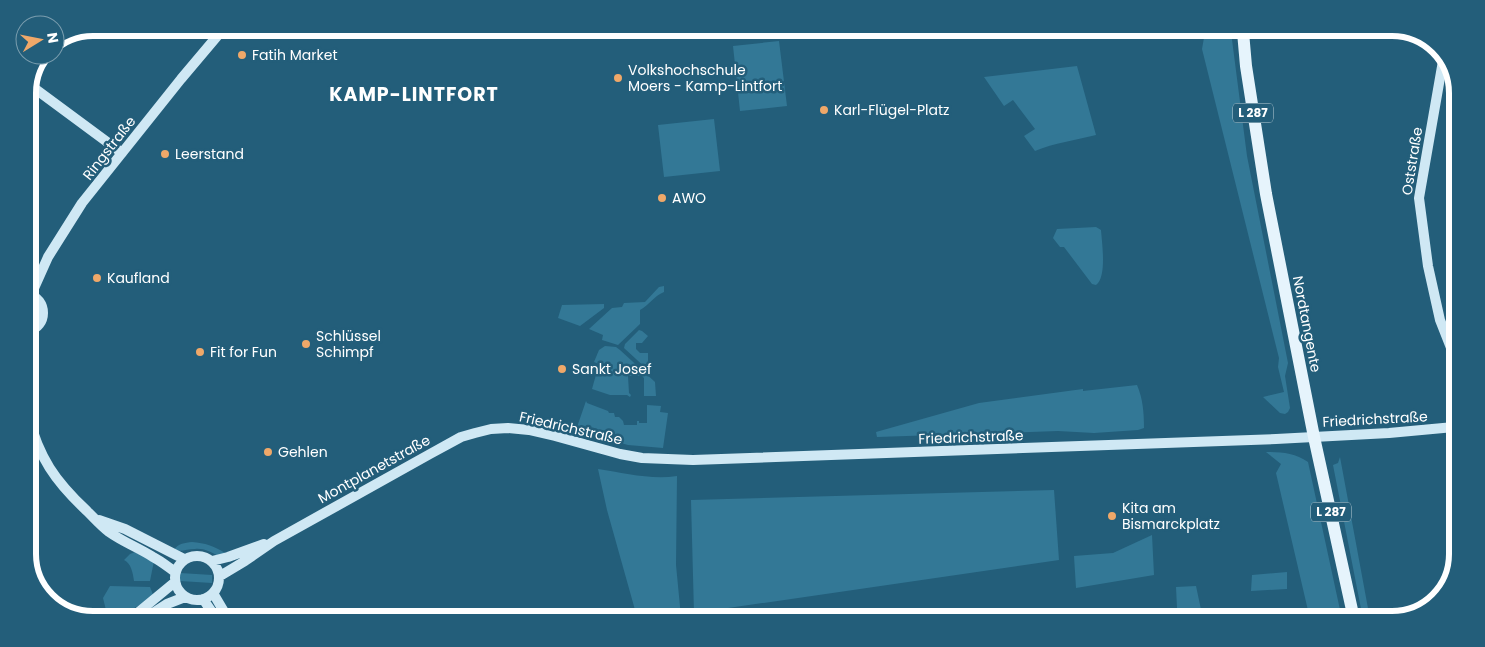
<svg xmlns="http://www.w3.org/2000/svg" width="1485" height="647" font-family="Poppins,sans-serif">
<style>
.green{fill:#337896}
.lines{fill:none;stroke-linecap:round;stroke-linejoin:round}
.secondary{stroke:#cfe8f4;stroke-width:10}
.primary{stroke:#e6f4fc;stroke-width:12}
.poi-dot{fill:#efa869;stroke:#235e7a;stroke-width:2}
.labels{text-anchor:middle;stroke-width:5;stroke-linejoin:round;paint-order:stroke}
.shield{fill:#235e7a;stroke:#bdcfd7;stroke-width:1}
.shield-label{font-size:12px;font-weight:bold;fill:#fff}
.poi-label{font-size:14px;fill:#fff;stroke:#235e7a;text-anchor:start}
.street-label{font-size:14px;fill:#fff;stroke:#235e7a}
.district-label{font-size:19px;font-weight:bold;letter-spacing:1px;fill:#fff;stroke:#235e7a}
.rim{fill:none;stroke:#fff;stroke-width:6}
</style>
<rect width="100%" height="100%" fill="#235e7a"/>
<path class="green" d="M 1205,32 L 1231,32 L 1247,156 L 1288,363 L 1285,376 L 1290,408 L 1288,412 L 1285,414 L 1280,413 L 1263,397 L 1284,392 L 1278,367 L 1279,358 L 1202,49 Z
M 779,41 L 787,106 L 740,111 L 733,46 Z
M 1077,66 L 1096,135 C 1076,140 1054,143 1035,151 L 1024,136 L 1035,129 L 1013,100 L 1004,106 L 984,77 Z
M 714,119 L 720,171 L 664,177 L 658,125 Z
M 1096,227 L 1101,230 C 1102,243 1107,277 1096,285 L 1092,284 L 1064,247 L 1060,247 L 1053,238 L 1057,229 Z
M 664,286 L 664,292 C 654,296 649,305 640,310 L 640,324 L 618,345 L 602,340 L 603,335 L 589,329 L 612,308 L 622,307 L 624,303 L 645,302 L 659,287 Z
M 604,304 L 604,308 L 580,326 L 558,318 L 562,305 Z
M 639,330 L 642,331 L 648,336 L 642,343 L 636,343 L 636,349 L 640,353 L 648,353 L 648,370 L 624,348 L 625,344 Z
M 605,346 L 616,347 L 620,350 L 655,382 L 656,396 L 644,396 L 644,378 L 642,376 L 628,376 L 629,393 L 631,395 L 630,397 L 627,395 L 610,395 L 592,389 L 599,364 L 594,362 L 599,350 Z
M 1137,385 C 1143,399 1144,413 1144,428 L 1138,430 L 1094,433 L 1058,431 L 877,437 L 876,432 L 979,403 L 1083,389 L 1083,391 Z
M 586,401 L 587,403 L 608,411 L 609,413 L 614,413 L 615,417 L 619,417 L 623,421 L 624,425 L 637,425 L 637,421 L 639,421 L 639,423 L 647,423 L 647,405 L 661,406 L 660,412 L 668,413 L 663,448 L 628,445 L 576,430 Z
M 1266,452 C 1282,452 1295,453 1308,462 L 1342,619 L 1310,619 L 1276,473 L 1281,464 Z
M 1340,457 L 1370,619 L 1363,619 L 1333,465 L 1338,463 Z
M 598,469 C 624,473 651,480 677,476 L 676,565 L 681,617 L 637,617 L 607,510 Z
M 1054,490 L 1059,560 L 694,613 L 691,500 Z
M 1152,535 L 1154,575 L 1076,588 L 1074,556 L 1113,553 Z
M 192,542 C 205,543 214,546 225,553 L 218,556 C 211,552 203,548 195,549 C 187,549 182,552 174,550 C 178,543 185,543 192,542 Z
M 135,552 L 154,561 L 150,581 L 134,581 C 133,573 131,563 124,560 L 130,554 Z
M 1287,572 L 1287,589 L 1251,591 L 1252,575 Z
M 180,573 L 212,575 L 212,583 L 180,581 Z
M 110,586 L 150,587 L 154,597 L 122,615 L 110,615 L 106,610 L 103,598 Z
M 1196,586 L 1203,619 L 1122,618 L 1177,608 L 1176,587 Z"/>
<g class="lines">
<path class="secondary" d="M 1444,55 L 1419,198 L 1428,266 L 1440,320 L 1455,358
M 30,85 L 122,153
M 28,294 C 48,299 48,327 28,331
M 31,295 L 48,257 L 82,203 L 181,79 L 224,28
M 28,415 C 39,458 55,481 87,511 C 94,518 101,526 109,532 C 123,542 139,548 153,557 C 161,561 168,567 175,572
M 99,520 L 125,529 L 184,559
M175 578a22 22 0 1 1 44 0a22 22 0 1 1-44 0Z
M 212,561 L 228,557 L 264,544
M 220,576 L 245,561 L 274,541 L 430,454 L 461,437 L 475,433 L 491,429 L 508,428 L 529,430 L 555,436 L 620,454 L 642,458 L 693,460 L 1276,439 L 1389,433 L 1454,427
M 213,593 L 226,615
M 203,599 L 214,615
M 135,615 L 175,582
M 150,615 L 167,604 L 185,597"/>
<path class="primary" d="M 1243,32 L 1246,66 L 1266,194 L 1314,437 L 1354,619"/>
</g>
<g class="poi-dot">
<circle cx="242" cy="55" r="5"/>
<circle cx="618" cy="78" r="5"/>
<circle cx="824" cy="110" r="5"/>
<circle cx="165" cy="154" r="5"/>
<circle cx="662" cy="198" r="5"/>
<circle cx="97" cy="278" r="5"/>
<circle cx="306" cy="344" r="5"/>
<circle cx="200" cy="352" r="5"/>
<circle cx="562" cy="369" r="5"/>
<circle cx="268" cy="452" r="5"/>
<circle cx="1112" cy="516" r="5"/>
</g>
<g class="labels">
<g class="shield">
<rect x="1233" y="103.5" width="40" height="19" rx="4"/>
<rect x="1311" y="502.5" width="40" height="19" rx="4"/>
</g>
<g class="shield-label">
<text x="1253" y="117">L 287</text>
<text x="1331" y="516">L 287</text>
</g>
<g class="poi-label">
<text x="252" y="60">Fatih Market</text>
<text x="628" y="75">Volkshochschule<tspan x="628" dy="16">Moers - Kamp-Lintfort</tspan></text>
<text x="834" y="115">Karl-Flügel-Platz</text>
<text x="175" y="159">Leerstand</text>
<text x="672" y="203">AWO</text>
<text x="107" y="283">Kaufland</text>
<text x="316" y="341">Schlüssel<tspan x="316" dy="16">Schimpf</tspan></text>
<text x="210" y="357">Fit for Fun</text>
<text x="572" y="374">Sankt Josef</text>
<text x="278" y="457">Gehlen</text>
<text x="1122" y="513">Kita am<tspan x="1122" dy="16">Bismarckplatz</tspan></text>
</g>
<g class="street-label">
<text transform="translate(109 148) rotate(-52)" y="5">Ringstraße</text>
<text transform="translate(1412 161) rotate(-81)" y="5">Oststraße</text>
<text transform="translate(1307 324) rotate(79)" y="5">Nordtangente</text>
<text transform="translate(1375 419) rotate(-3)" y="5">Friedrichstraße</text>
<text transform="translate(571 428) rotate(13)" y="5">Friedrichstraße</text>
<text transform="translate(971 437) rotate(-2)" y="5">Friedrichstraße</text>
<text transform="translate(374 469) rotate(-29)" y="5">Montplanetstraße</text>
</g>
<g class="district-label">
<text x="414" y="101">KAMP-LINTFORT</text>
</g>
</g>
<path d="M0 0H1485V647H0ZM93 36H1392A57 57 0 0 1 1449 93V554A57 57 0 0 1 1392 611H93A57 57 0 0 1 36 554V93A57 57 0 0 1 93 36Z" fill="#235e7a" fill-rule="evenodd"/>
<path class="rim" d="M93 36H1392A57 57 0 0 1 1449 93V554A57 57 0 0 1 1392 611H93A57 57 0 0 1 36 554V93A57 57 0 0 1 93 36Z"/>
<g transform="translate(40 40) rotate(80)"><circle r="24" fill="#235e7a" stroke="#7b9eaf"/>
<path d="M0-4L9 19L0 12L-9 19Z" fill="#efa869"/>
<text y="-8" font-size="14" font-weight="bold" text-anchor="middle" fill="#ffffff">N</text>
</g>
</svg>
